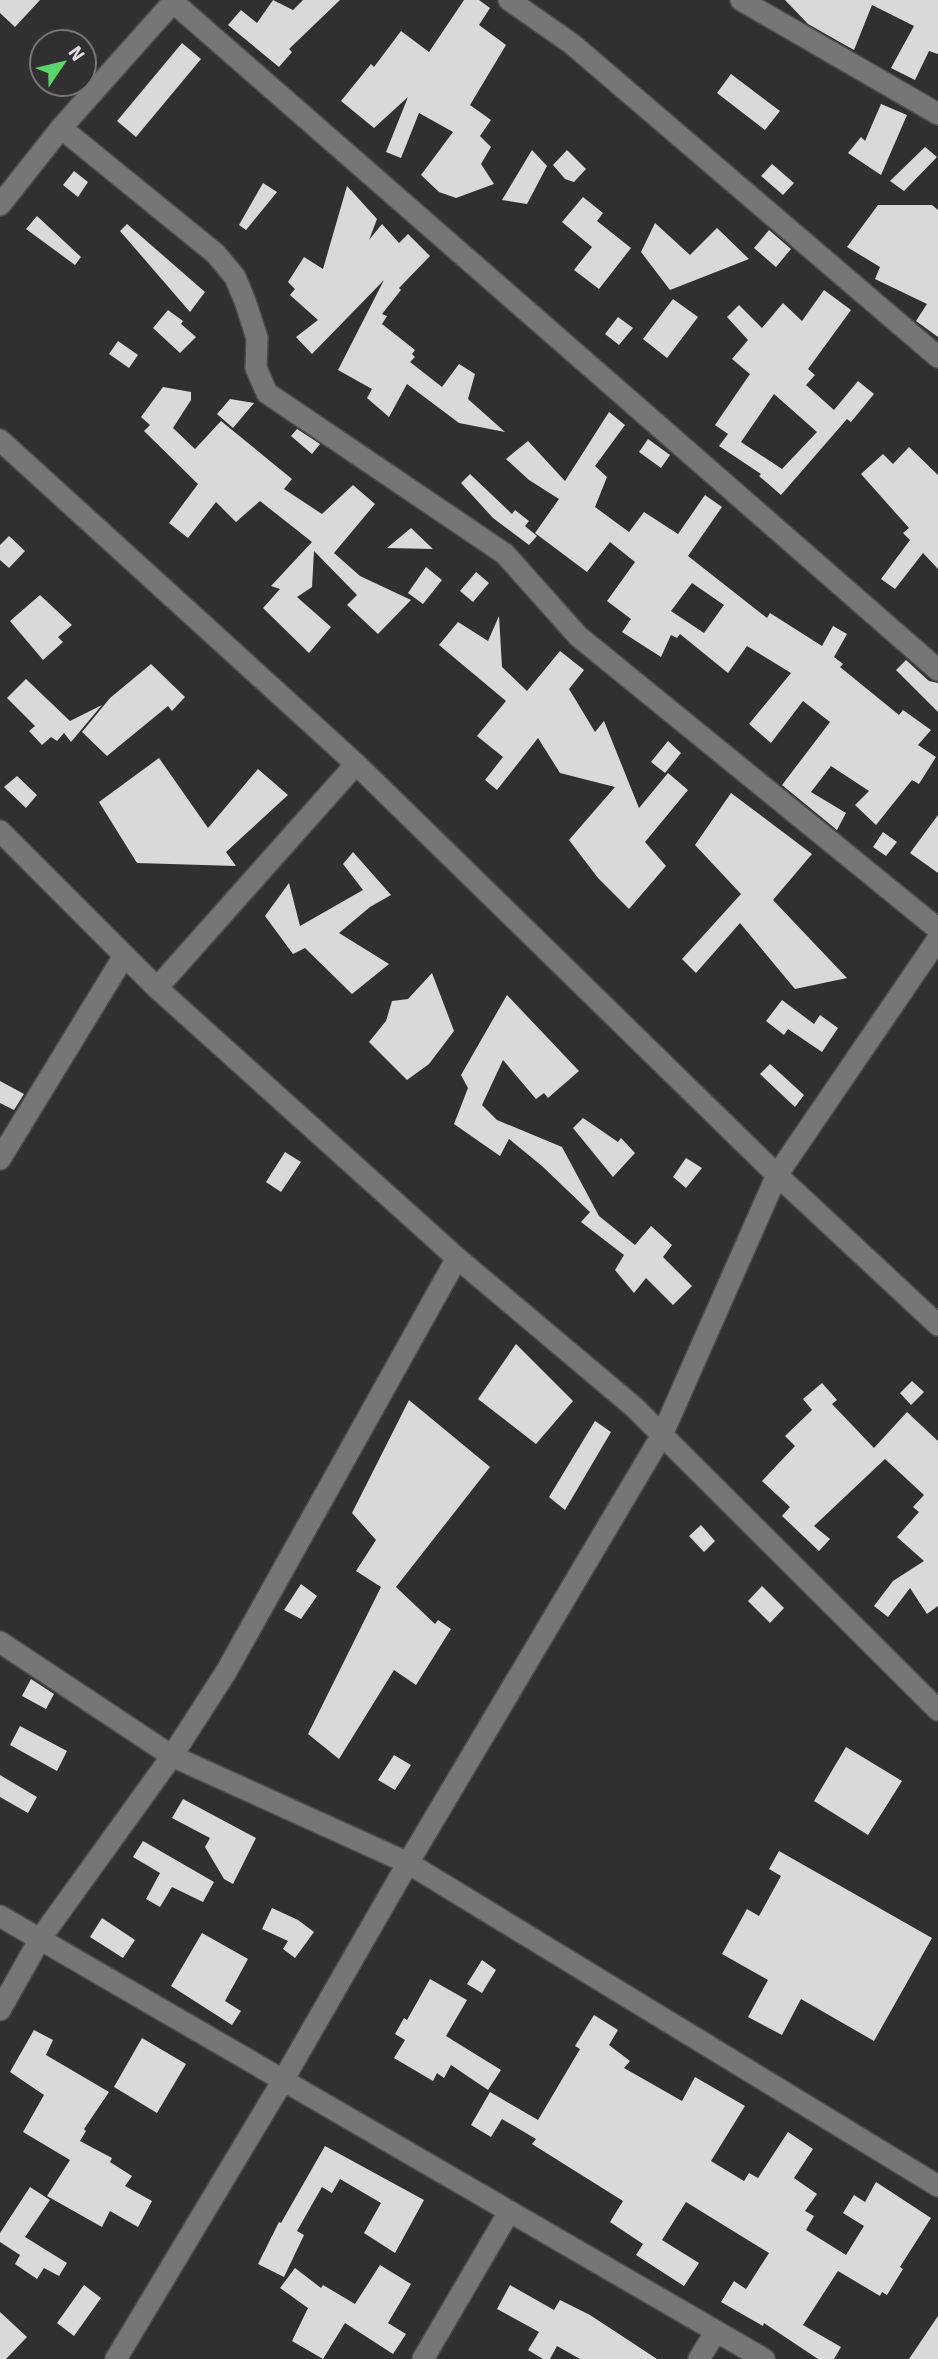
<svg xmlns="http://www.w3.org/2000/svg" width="938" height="2359" font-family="Signika,sans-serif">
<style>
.building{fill:#dbd8db;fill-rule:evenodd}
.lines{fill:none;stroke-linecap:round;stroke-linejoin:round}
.minor-casing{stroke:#4d4b4d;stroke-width:24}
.minor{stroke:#787578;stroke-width:21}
</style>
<rect width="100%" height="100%" fill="#322f32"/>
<path class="building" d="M 0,0 L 40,0 L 15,27 L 0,13 Z
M 273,0 L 293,10 L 303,0 L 340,0 L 289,49 L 292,52 L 279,67 L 228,25 L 241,10 L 257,23 Z
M 464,0 L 479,0 L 490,8 L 479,25 L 506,45 L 470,105 L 491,120 L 480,136 L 491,147 L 481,164 L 494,184 L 456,198 L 439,192 L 421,175 L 453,132 L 419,113 L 401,158 L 386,152 L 408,97 L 374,128 L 341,101 L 371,64 L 374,67 L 401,31 L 429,52 Z
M 785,0 L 938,0 L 938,54 L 929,51 L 915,80 L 891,68 L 914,26 L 872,5 L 854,50 L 808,24 Z
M 182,43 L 201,59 L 136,137 L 117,121 Z
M 731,74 L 780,111 L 765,130 L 717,93 Z
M 881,104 L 907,115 L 881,175 L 848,153 L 861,137 L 865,141 Z
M 925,147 L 937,157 L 904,191 L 890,181 Z
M 532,150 L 547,166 L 527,204 L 502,200 Z
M 567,150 L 586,169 L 574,182 L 565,179 L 553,165 Z
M 772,164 L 794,183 L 783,195 L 761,176 Z
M 74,171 L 88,182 L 78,197 L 63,185 Z
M 263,183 L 277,192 L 246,230 L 239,225 Z
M 347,186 L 377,219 L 369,240 L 382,224 L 399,243 L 408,234 L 430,256 L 399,288 L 401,290 L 382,314 L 387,316 L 382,324 L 415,350 L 412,354 L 415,357 L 410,362 L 442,387 L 459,364 L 475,374 L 468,399 L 505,432 L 459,423 L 407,384 L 389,417 L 367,398 L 372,389 L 338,370 L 384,280 L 312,354 L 296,337 L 318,320 L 290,295 L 295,289 L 288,282 L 304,257 L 323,269 Z
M 583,197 L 603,213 L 597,221 L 631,248 L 599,289 L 574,270 L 592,247 L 562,222 Z
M 878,205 L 932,205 L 938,210 L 938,337 L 916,321 L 927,304 L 875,279 L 880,267 L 847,247 Z
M 37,216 L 81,257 L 75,265 L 26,229 Z
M 655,223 L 690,255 L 717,228 L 749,259 L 670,290 L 641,252 Z
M 127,224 L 205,292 L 190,312 L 120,231 Z
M 769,230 L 791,249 L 776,267 L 754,248 Z
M 824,290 L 851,310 L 808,369 L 815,375 L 806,385 L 834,410 L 858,381 L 874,394 L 851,422 L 847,419 L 781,495 L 759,476 L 761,474 L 719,446 L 728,434 L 715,425 L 750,374 L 732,359 L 748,340 L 727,317 L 739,305 L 762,328 L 783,303 L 802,321 ZM 774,394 L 817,432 L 782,469 L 741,442 Z
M 673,299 L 698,317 L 667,358 L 643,339 Z
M 168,310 L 183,321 L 181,324 L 196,337 L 180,353 L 153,328 Z
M 618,317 L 633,328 L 619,345 L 605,334 Z
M 118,341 L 138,355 L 129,368 L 109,354 Z
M 163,387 L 191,392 L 191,400 L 173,428 L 195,449 L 221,421 L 292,479 L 284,489 L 322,514 L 353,485 L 375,504 L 334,553 L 360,576 L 411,600 L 378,634 L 347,605 L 357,595 L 314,551 L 312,587 L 297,597 L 331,627 L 309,653 L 263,608 L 280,589 L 271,586 L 312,542 L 260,501 L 236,522 L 216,502 L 188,538 L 169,523 L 198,484 L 144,431 L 150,425 L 141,417 Z
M 230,399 L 254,403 L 233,428 L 217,414 Z
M 609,412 L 625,425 L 595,466 L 607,477 L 595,507 L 629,532 L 644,512 L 678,534 L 705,495 L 722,507 L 688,556 L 767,618 L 770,613 L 822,646 L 833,626 L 847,634 L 834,657 L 843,664 L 840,667 L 899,715 L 903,710 L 931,730 L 918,745 L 936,757 L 919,784 L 912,780 L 876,825 L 855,805 L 869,791 L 831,766 L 811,792 L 846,813 L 837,830 L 782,785 L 830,722 L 803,701 L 771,743 L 749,724 L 791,673 L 747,646 L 728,673 L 680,634 L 677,638 L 671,635 L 661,657 L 622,632 L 631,619 L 607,601 L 635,562 L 610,542 L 587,572 L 535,533 L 559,499 L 529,480 L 506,459 L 528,441 L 565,481 ZM 692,583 L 724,605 L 704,633 L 671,611 Z
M 297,429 L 320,444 L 312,454 L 291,436 Z
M 648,439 L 670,455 L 661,468 L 639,452 Z
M 909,447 L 938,475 L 938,569 L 923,553 L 895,589 L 881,579 L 910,540 L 903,533 L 909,528 L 861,474 L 883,454 L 893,464 Z
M 470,474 L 512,514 L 515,510 L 529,521 L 525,526 L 537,536 L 529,545 L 493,518 L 461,483 Z
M 411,528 L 433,549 L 387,548 Z
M 9,536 L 25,551 L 9,568 L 0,560 L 0,545 Z
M 426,567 L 442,580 L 423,604 L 408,593 Z
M 476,572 L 489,583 L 473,602 L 460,591 Z
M 40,595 L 72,625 L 58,637 L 63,642 L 43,660 L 10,621 Z
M 499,616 L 502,667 L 527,691 L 560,651 L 584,670 L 569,689 L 595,732 L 604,721 L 639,808 L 668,773 L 688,790 L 645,842 L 666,866 L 629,909 L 598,878 L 569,840 L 615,787 L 560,773 L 538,738 L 497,790 L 485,780 L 503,757 L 477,736 L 506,701 L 439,645 L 458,622 L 488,641 Z
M 906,660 L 929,681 L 938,683 L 938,712 L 896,670 Z
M 151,664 L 185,697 L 172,711 L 168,706 L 107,756 L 82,732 L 110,698 Z
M 26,679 L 70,721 L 102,705 L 71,742 L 64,733 L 57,741 L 51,737 L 42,745 L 29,731 L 35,726 L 7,698 Z
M 668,741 L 681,753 L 665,773 L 651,762 Z
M 159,758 L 208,828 L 258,769 L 288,795 L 226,852 L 236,866 L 137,863 L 99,802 Z
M 17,776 L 37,795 L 26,808 L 4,787 Z
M 731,793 L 812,854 L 773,900 L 847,978 L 795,989 L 740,923 L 696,973 L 682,959 L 741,894 L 695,845 Z
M 938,815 L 938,873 L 910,853 Z
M 883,832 L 897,842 L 886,856 L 873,847 Z
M 353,852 L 391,895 L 370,907 L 339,933 L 389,964 L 352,994 L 305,948 L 293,954 L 265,916 L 289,883 L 300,926 L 363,890 L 343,864 Z
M 432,973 L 454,1031 L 429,1064 L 407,1080 L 369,1042 L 386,1021 L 392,1001 L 408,999 Z
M 507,995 L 579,1071 L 548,1098 L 544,1093 L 536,1099 L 503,1060 L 482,1105 L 497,1120 L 562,1147 L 599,1216 L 635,1245 L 651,1226 L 672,1245 L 663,1257 L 692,1286 L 673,1305 L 646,1278 L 634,1293 L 615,1270 L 624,1255 L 581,1222 L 590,1212 L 542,1166 L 509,1139 L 500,1156 L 454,1124 L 468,1088 L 461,1075 Z
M 782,1000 L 814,1024 L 820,1015 L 838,1028 L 822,1052 L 788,1029 L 784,1035 L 766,1021 Z
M 770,1064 L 804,1095 L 795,1107 L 760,1074 Z
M 0,1081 L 24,1094 L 14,1110 L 0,1103 Z
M 583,1118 L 618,1142 L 621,1138 L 635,1153 L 613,1177 L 573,1128 Z
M 285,1152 L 301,1162 L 281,1192 L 266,1182 Z
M 686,1158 L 702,1168 L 686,1188 L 673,1177 Z
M 516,1344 L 573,1401 L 536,1444 L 478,1399 Z
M 912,1381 L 924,1392 L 911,1405 L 900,1393 Z
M 822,1383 L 837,1400 L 832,1404 L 874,1448 L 907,1412 L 938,1441 L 938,1606 L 927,1614 L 910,1588 L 888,1617 L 874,1606 L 893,1581 L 924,1561 L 897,1537 L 919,1512 L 913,1507 L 924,1495 L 885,1459 L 814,1526 L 830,1539 L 819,1551 L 782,1516 L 790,1507 L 762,1481 L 795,1446 L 785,1436 L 812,1410 L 803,1399 Z
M 409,1400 L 490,1467 L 396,1587 L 435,1624 L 438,1620 L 451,1629 L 416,1685 L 394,1670 L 339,1759 L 308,1734 L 381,1587 L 356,1571 L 376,1540 L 352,1513 Z
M 595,1421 L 611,1432 L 565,1510 L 549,1497 Z
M 701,1525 L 715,1541 L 704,1552 L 689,1536 Z
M 301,1584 L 317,1596 L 301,1619 L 284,1610 Z
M 762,1586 L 784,1608 L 770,1623 L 748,1601 Z
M 31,1679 L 54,1694 L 46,1709 L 22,1696 Z
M 20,1726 L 67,1751 L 57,1771 L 10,1745 Z
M 846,1747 L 902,1781 L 868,1835 L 814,1801 Z
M 394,1755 L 411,1765 L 395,1790 L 378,1780 Z
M 0,1775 L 37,1797 L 28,1813 L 0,1797 Z
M 183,1799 L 256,1838 L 233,1884 L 224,1879 L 205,1847 L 210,1838 L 172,1818 Z
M 143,1841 L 214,1882 L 203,1902 L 172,1887 L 160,1907 L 146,1899 L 160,1873 L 133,1857 Z
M 779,1851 L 932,1938 L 874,2041 L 801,1999 L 782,2035 L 748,2017 L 768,1980 L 722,1954 L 747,1909 L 759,1916 L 781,1876 L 769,1869 Z
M 272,1908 L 298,1920 L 314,1932 L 295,1958 L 283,1949 L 288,1941 L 262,1929 Z
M 102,1918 L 135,1940 L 123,1958 L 90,1937 Z
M 202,1933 L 248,1959 L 225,2001 L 241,2011 L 232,2025 L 171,1986 Z
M 482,1960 L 496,1970 L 482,1993 L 467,1984 Z
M 430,1979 L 467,2000 L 446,2036 L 501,2070 L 488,2090 L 451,2065 L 444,2078 L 437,2073 L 433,2081 L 394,2058 L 405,2040 L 395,2034 L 404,2018 L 407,2020 Z
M 594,2015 L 618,2030 L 609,2045 L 630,2061 L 624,2068 L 682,2101 L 695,2077 L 745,2106 L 711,2161 L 744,2181 L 749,2173 L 758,2178 L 788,2132 L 813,2149 L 794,2178 L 817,2194 L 805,2211 L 814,2216 L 806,2230 L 846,2255 L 864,2226 L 843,2213 L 854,2195 L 865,2202 L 876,2182 L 931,2218 L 900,2267 L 903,2269 L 887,2295 L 882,2292 L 880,2296 L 838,2271 L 803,2325 L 841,2347 L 834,2359 L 818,2359 L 764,2323 L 763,2326 L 721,2302 L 734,2281 L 746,2289 L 769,2253 L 686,2202 L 662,2240 L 699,2263 L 684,2286 L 636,2255 L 643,2244 L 610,2222 L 623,2201 L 532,2144 L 536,2139 L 502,2119 L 491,2137 L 471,2125 L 490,2092 L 538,2120 L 580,2049 L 575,2046 Z
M 34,2030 L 53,2040 L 46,2055 L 109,2092 L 84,2129 L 86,2131 L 80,2141 L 112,2158 L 110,2162 L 132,2176 L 125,2186 L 152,2201 L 138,2227 L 110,2211 L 102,2227 L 47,2196 L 70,2160 L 23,2132 L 44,2095 L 10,2072 Z
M 142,2038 L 186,2064 L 157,2113 L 114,2087 Z
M 325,2146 L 424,2200 L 395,2253 L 364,2233 L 381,2203 L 340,2179 L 332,2193 L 322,2187 L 297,2231 L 304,2235 L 284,2277 L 258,2264 L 279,2222 L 281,2223 Z
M 30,2187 L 50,2200 L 25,2237 L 67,2263 L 59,2276 L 44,2268 L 37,2279 L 15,2264 L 20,2255 L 0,2242 L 0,2233 Z
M 380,2265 L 411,2284 L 388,2323 L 406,2334 L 393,2354 L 345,2323 L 323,2359 L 292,2341 L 308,2308 L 280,2288 L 295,2268 L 321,2288 L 323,2285 L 355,2304 Z
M 84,2285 L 101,2298 L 74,2336 L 57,2323 Z
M 510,2285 L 554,2310 L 560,2300 L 590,2315 L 657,2359 L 580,2359 L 557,2346 L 550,2359 L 543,2359 L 528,2350 L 539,2332 L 497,2309 Z
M 0,2312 L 27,2337 L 6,2359 L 0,2359 Z
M 938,2316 L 938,2359 L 909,2359 Z"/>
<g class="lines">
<defs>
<path id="minor" d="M 509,0 L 572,44 L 938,357
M 741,0 L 938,114
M 173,2 L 938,670
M 61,128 L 216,254 L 235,277 L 245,301 L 257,338 L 256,368 L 267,393 L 505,554 L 578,636 L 938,929
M 0,205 L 61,128 L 175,0
M 0,440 L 356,764 L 777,1175 L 938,1325
M 0,831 L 157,988 L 457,1258 L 634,1407 L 938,1710
M 157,988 L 356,764
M 0,1159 L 124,956
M 0,1642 L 172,1756 L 408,1863 L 938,2186
M 0,1916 L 764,2359
M 0,2010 L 40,1939 L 172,1756 L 226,1672 L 457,1258
M 116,2359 L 282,2082 L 408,1863 L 662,1435 L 777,1175 L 938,939
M 423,2359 L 509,2212
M 699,2359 L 716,2331"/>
</defs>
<use href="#minor" class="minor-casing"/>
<use href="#minor" class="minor"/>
</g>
<g transform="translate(63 63) rotate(55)"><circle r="33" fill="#322f32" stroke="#777577" stroke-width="2"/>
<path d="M0-5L12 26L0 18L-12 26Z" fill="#5cd56d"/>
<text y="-10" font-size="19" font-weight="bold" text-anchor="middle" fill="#dfdedf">N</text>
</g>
</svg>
